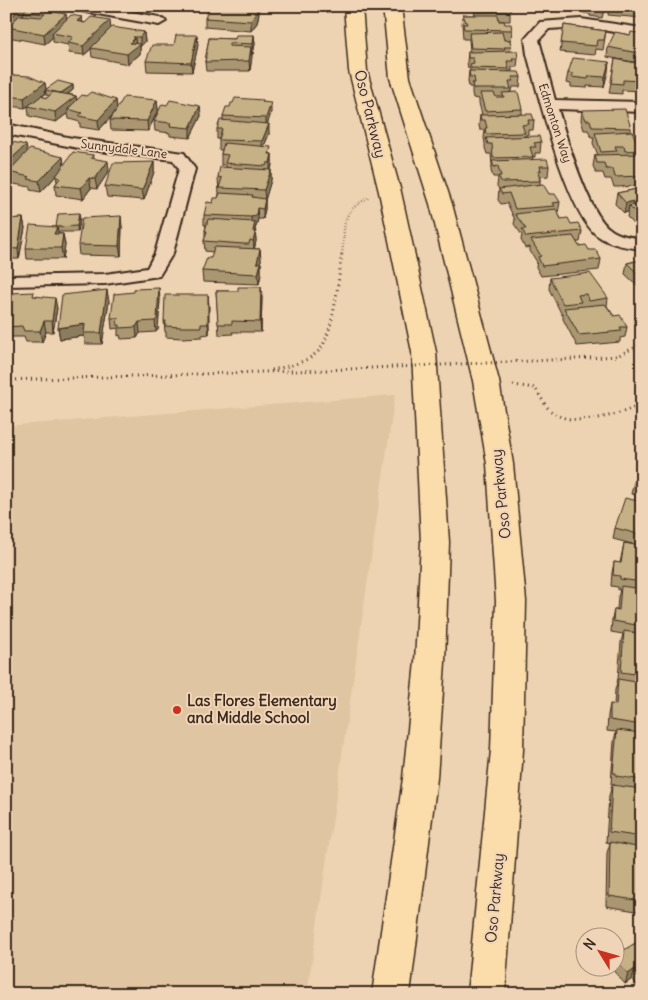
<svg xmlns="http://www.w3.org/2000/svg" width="648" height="1000" font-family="Delius,sans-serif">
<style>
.built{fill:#dfc5a1}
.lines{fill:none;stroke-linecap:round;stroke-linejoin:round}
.street-casing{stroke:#3b2a1e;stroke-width:4}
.primary-casing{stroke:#3b2a1e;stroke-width:3}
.path-far1{stroke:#3b2a1e;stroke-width:2.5;stroke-dasharray:0.5 2.5;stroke-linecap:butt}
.path{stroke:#3b2a1e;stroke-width:3;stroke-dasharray:1 4;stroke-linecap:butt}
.street{fill:#f0d4b7;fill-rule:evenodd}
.primary{fill:#fbddab;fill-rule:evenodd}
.path-bridge{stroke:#3b2a1e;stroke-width:3;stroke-dasharray:1 4;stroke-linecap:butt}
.wall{fill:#aa9772;stroke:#3b2a1e;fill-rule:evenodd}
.shaded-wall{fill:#8b7b5d;stroke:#3b2a1e}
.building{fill:#c6b085;stroke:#3b2a1e}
.poi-dot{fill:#c8321e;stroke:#f0d4b7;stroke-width:2}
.labels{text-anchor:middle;stroke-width:4;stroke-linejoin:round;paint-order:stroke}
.far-street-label{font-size:12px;fill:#3b2a1e;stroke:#f0d4b7}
.street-label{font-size:15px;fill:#3b2a1e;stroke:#f0d4b7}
.poi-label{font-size:15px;font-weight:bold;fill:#3b2a1e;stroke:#f0d4b7;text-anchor:start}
</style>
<rect width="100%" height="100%" fill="#eed3b2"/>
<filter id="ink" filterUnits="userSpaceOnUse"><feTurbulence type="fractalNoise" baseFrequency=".02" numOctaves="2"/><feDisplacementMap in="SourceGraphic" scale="10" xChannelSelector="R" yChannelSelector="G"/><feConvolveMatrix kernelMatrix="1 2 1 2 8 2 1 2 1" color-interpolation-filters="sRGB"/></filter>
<g filter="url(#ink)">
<path class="built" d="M 395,395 L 307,994 L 6,994 L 6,426 Z"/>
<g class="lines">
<defs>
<path id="street" d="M 68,6 L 99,6 L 159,17 L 166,21 L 159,25 L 75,10 Z
M 581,19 L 642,28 L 642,36 L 581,27 L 549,29 L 539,40 L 555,100 L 642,102 L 642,112 L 558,109 C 565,135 589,213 609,228 C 618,236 631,237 642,239 L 642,249 C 627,247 610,245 598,236 C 567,214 538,93 527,54 L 525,39 L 540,22 Z
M 6,124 L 72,138 L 184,153 L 195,169 L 173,253 L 159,276 L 105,284 L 6,286 L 6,276 L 105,274 L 147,268 L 155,253 L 179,169 L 173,160 L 83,149 L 6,134 Z"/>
<path id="primary" d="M 344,6 L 362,6 L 367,71 L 401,192 L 436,352 L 449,542 L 445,662 L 437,778 L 410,994 L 372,994 L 403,778 L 415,662 L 421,542 L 412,352 L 379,192 L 349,71 Z
M 383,6 L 401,6 L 410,78 L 452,204 L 499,381 L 513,464 L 526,601 L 523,750 L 505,994 L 467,994 L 491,750 L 496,601 L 487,464 L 473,381 L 430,204 L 390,78 Z"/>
</defs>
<use href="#street" class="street-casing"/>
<use href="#primary" class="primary-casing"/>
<path class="path-far1" d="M 342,254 C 346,224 339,213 368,198"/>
<path class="path" d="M 575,359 L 617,356 L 642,344
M 272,370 C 288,366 311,362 321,348 C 334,330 339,276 342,252
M 6,380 L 326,370
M 513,385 L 535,388 C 540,395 544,405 551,411 C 571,429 621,415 642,404"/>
<use href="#street" class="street"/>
<use href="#primary" class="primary"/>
<path class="path-bridge" d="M 326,370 L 575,359"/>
</g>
<path class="wall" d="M 6,6 L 27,6 L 27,9 L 66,14 L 66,19 L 82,17 L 82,22 L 111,28 L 144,32 L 145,42 L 140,47 L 140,54 L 128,64 L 92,57 L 91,49 L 84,55 L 69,53 L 68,45 L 53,42 L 53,37 L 45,44 L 8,37 L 7,31 L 6,32 Z
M 473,6 L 510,6 L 510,21 L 499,21 L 505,24 L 512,30 L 511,40 L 504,40 L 511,47 L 510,51 L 518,58 L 517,67 L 512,67 L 512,71 L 508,71 L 508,72 L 521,77 L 520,87 L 513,87 L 512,91 L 510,91 L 510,92 L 522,109 L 522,114 L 534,120 L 533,130 L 528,130 L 528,135 L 525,135 L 525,136 L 541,142 L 540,153 L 535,153 L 535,157 L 533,157 L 532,160 L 549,166 L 548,176 L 540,177 L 540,184 L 549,194 L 560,202 L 558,213 L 561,219 L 571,224 L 582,231 L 580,242 L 576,242 L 579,246 L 589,250 L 601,259 L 599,270 L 541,276 L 536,267 L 537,262 L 530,251 L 530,247 L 525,248 L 521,240 L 522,235 L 514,224 L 515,220 L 507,203 L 501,204 L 498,200 L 499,189 L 497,186 L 498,179 L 497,177 L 493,177 L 491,171 L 492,165 L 491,154 L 487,154 L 485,148 L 485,143 L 484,138 L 485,131 L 484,130 L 480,130 L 479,125 L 480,115 L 482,115 L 479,103 L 479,99 L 473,98 L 472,93 L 472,87 L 469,87 L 468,81 L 469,71 L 470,71 L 470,68 L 468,68 L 467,62 L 468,52 L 470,52 L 469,39 L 463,39 L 462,24 L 463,15 L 475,15 Z
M 530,6 L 564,6 L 564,9 L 534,9 L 534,7 Z
M 569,6 L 605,6 L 602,18 L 590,16 L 590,14 L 583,13 L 583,11 L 569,9 Z
M 609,6 L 642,6 L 642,18 L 608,15 Z
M 259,13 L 257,23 L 251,31 L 205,27 L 205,18 Z
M 564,25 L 606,31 L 603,50 L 596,49 L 595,55 L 560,52 Z
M 642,31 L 642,91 L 622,90 L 622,94 L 609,93 L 615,59 L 638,63 L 607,57 L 608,47 L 630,35 L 638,33 Z
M 254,35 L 255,44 L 253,54 L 252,54 L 250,71 L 206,71 L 205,62 L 209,38 L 235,39 Z
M 174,45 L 198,45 L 192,72 L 147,71 L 146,61 Z
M 609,62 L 604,87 L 587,86 L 587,88 L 571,87 L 571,84 L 566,83 L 568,73 Z
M 8,79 L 45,83 L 46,89 L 73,85 L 73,90 L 68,94 L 76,96 L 77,100 L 116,100 L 117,108 L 157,100 L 158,110 L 148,131 L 111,130 L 110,120 L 114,114 L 99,130 L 80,127 L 80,122 L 69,119 L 68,113 L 56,122 L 29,116 L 28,106 L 25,108 L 10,106 L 6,108 ZM 46,93 L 46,95 L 49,96 L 47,98 L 42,96 Z
M 263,100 L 263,102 L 271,113 L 267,124 L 269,134 L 264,146 L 271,154 L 272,154 L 272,164 L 271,171 L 271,180 L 265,200 L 265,209 L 263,219 L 258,219 L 256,227 L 255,227 L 256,241 L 254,249 L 260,249 L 261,260 L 260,263 L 261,263 L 261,274 L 259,284 L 203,282 L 202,271 L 211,258 L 213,252 L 205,251 L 204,241 L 205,237 L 205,231 L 206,225 L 204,225 L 204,215 L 213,203 L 218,198 L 219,194 L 218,177 L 226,167 L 226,165 L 221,165 L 221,154 L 222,150 L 219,150 L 219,139 L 217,139 L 217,129 L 223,120 L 223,116 L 230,107 Z
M 200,106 L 201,116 L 190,138 L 170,136 L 170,133 L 155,131 L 154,121 Z
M 582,110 L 631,128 L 631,131 L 640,150 L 640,154 L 642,154 L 642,186 L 614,187 L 611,179 L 605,179 L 603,173 L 596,173 L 593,166 L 595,155 L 598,155 L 593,143 L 594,137 L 591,137 L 588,130 L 584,130 L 581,120 Z
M 641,116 L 642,116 L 642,132 L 639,126 Z
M 6,143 L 27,152 L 63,157 L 64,165 L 93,155 L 94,158 L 109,171 L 97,189 L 91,188 L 83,199 L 56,195 L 55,185 L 57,182 L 56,176 L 41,192 L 30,190 L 30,187 L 9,183 L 8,174 L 6,176 Z
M 154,162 L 154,172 L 144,200 L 107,197 L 105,186 Z
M 642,188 L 642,225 L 636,226 L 627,217 L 628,212 L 624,213 L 615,204 L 617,193 Z
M 23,218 L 25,228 L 19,259 L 6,259 L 6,219 Z
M 80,219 L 78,232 L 58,232 L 59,234 L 63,234 L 65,245 L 63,259 L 27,259 L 26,248 L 56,227 Z
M 122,226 L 121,256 L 79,255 L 78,245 Z
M 642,256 L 642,290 L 625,274 L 627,263 L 641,260 Z
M 550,278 L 608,298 L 607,306 L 614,316 L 627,327 L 625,337 L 620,338 L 620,342 L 577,346 L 563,319 L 563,314 L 562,315 L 549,289 Z
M 216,291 L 238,291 L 262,297 L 261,332 L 232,332 L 233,334 L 219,335 Z
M 208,295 L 209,334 L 202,335 L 202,337 L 182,338 L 166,337 L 166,332 L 165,332 L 164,321 Z
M 35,296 L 57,308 L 53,332 L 46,332 L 42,342 L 26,342 L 24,337 L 8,337 L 8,335 L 6,335 L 6,313 Z
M 160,299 L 158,330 L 156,332 L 140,333 L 137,338 L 121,339 L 120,335 L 118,336 L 118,328 L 112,329 L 111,318 Z
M 109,301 L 102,344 L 85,344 L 84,336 L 60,339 L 58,328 Z
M 642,475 L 642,912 L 606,906 L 607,853 L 610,843 L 606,842 L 609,796 L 612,785 L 614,786 L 614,784 L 611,784 L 614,741 L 616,732 L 607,731 L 608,715 L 610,704 L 614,705 L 615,690 L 618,679 L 621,642 L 623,634 L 611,632 L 612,620 L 614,609 L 617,609 L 618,597 L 620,590 L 618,590 L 618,587 L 611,586 L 612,573 L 614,562 L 620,563 L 624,543 L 632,544 L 613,539 L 615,528 L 641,501 L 635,499 L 636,495 L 631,494 L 634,482 Z
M 642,939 L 642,991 L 632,979 L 625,984 L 611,968 L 616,968 L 616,955 Z"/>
<path class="shaded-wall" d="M 24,6 L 27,6 L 28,13 L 23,12 L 24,17 L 7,27 L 7,31 L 6,32 L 6,21 Z
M 48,6 L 49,16 L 44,10 Z
M 258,6 L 259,6 L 259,13 L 257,23 L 251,31 L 251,21 Z
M 66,14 L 67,24 L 52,33 L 53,37 L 45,44 L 44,34 Z
M 82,17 L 83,26 L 77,21 Z
M 110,20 L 111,30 L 91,48 L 91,49 L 84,55 L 83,46 Z
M 144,32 L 145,42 L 140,47 L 140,37 Z
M 197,35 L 198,45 L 192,72 L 191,63 Z
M 254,35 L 255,44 L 253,54 L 253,44 Z
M 135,38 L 136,47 L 140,44 L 140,54 L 128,64 L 127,54 L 130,43 Z
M 251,47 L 252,57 L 250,71 L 249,61 Z
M 609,62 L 608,72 L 604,87 L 605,77 Z
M 45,83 L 46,90 L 45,90 L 46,93 L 25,108 L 24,98 Z
M 73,85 L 73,90 L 61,99 L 60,94 Z
M 8,96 L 10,106 L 6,108 L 6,97 Z
M 76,96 L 77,106 L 68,109 L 68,113 L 56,122 L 55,112 Z
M 116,100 L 117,110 L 99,130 L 98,120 Z
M 157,100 L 158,110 L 148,131 L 147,121 Z
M 271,103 L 271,113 L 266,128 L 266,118 Z
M 200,106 L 201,116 L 190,138 L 190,128 Z
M 269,124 L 269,134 L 262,151 L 262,141 Z
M 26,145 L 28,155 L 8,172 L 8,174 L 6,176 L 6,164 Z
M 272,154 L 272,164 L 271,171 L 271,180 L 265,200 L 265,209 L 263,219 L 263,209 L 265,200 L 264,190 L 270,173 L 270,163 Z
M 63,157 L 64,167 L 41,192 L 39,181 Z
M 108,161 L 109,171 L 97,189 L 95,179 Z
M 154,162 L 154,172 L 144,200 L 142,190 Z
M 89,178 L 91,188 L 83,199 L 81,188 Z
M 634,201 L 633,210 L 629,206 L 628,212 L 624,213 L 626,203 Z
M 257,208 L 258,219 L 256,227 L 255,227 L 256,241 L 254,251 L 253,231 L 251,228 L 251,217 Z
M 79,213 L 80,219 L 78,232 L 77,226 Z
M 638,215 L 642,215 L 642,225 L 636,226 Z
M 121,216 L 122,226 L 121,256 L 119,246 Z
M 23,218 L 25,228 L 19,259 L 18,249 Z
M 57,227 L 59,237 L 54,234 Z
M 63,234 L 65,245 L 63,259 L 61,248 Z
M 260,249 L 261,260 L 257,274 L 257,263 Z
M 261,263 L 261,274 L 259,284 L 258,274 Z
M 261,287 L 262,297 L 261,332 L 260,322 Z
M 159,288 L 160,299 L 158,330 L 156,332 L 155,321 Z
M 107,290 L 109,301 L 102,344 L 101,333 Z
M 208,295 L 209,306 L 209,334 L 208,324 Z
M 55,298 L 57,308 L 53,332 L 52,321 Z
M 44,321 L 46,332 L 42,342 L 40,331 Z
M 139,322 L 140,333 L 137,338 L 136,327 Z
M 85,324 L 84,336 L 60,339 L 58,328 Z
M 635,969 L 632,979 L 625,984 L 628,974 Z"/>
<path class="building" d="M 6,6 L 24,6 L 6,21 Z
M 30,6 L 48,6 L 44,10 L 66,14 L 44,34 L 7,27 L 20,15 L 41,17 L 45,14 L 23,12 Z
M 210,6 L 258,6 L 256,14 L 251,21 L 205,18 Z
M 476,6 L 510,6 L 510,11 L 477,12 Z
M 591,6 L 604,6 L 603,8 L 591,7 Z
M 619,6 L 642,6 L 642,9 Z
M 71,15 L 82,17 L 77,21 L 85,23 L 91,17 L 110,20 L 83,46 L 68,43 L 73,37 L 52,33 Z
M 463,15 L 498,15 L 499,21 L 504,21 L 505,24 L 511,24 L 512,30 L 464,29 L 463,24 L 467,24 Z
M 564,25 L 606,31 L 604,40 L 597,40 L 596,46 L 561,43 Z
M 112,27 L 144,32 L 140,37 L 133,37 L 135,38 L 130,43 L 140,44 L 127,54 L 91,48 Z
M 639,31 L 642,31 L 642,54 L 608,47 L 615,32 L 630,35 L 631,32 L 638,33 Z
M 502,32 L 504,40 L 510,40 L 511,47 L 504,47 L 505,49 L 471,48 L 469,33 Z
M 176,35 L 197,35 L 191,63 L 146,61 L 152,45 L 174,45 Z
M 236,35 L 254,35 L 253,44 L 229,43 L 229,46 L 251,47 L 249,61 L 205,62 L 209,38 L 235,39 Z
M 517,51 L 518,58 L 512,58 L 513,61 L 507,61 L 509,69 L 471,68 L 470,64 L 474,63 L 473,58 L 468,58 L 468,52 Z
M 573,58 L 609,62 L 605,77 L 589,76 L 588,79 L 572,77 L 573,74 L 568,73 Z
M 615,59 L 642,64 L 642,81 L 623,80 L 623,84 L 611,83 Z
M 469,71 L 519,72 L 521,77 L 512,77 L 513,81 L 509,81 L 511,89 L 476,89 L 473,88 L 472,83 L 475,83 L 474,77 L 470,77 Z
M 14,75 L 29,76 L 45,83 L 24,98 L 8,96 L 6,97 L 6,81 Z
M 58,81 L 73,85 L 61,93 L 45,90 Z
M 53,92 L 76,96 L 55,112 L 28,106 L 41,96 L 47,98 Z
M 91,92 L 116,100 L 98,120 L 79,116 L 82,113 L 68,109 L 82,95 L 86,96 Z
M 518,92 L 522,109 L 485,111 L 480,93 L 494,93 L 496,97 L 504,97 L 502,93 Z
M 124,97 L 157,100 L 147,121 L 110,120 Z
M 235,98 L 263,100 L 262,102 L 271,103 L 266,118 L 223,116 L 226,107 L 230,107 L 231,103 L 233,103 Z
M 170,100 L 200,106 L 190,128 L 170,126 L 171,123 L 154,121 L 162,104 L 167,105 Z
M 625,109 L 631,128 L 592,127 L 590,120 L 586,120 L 582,110 Z
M 532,114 L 534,120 L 528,120 L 529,124 L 522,125 L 525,133 L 486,134 L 485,128 L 487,128 L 485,120 L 481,120 L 480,115 Z
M 220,120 L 269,124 L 262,141 L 219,140 L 222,129 L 217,129 Z
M 632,131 L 640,150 L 625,151 L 624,146 L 615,146 L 617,151 L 601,152 L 595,133 Z
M 539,136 L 541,142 L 534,143 L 536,147 L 530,147 L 533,157 L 493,158 L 492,144 L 488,144 L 486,138 Z
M 8,141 L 26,145 L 6,164 L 6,143 Z
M 224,143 L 271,147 L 269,154 L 272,154 L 270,163 L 267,163 L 266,166 L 225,163 L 228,155 L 221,154 Z
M 30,149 L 63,157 L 39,181 L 28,179 L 30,177 L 8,172 Z
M 73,152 L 93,155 L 91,158 L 108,161 L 95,179 L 89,178 L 81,188 L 55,185 L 60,178 L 56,176 Z
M 642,154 L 642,176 L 615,177 L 613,169 L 606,169 L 604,163 L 597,163 L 595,155 Z
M 547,159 L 549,166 L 540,166 L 541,171 L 538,171 L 540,181 L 502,182 L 498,176 L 501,176 L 498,166 L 494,167 L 492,161 Z
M 154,162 L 142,190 L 105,186 L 113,163 Z
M 220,167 L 271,170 L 264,190 L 219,188 L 222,178 L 218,177 Z
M 543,184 L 549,194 L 555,194 L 560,202 L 553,203 L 555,206 L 515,209 L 509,193 L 502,194 L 499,189 Z
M 642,188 L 642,215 L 638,215 L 629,206 L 638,205 L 634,201 L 626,203 L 617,193 Z
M 220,193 L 253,195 L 252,197 L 265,199 L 263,209 L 257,208 L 256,216 L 251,217 L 204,215 L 207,202 L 213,203 L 214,198 L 218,198 Z
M 556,209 L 561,219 L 568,218 L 571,224 L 578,223 L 582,231 L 526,237 L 522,229 L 526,229 L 515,214 Z
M 79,213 L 77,226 L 56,227 L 58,214 Z
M 121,216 L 119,246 L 78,245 L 82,218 Z
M 23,218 L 18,249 L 6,248 L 6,219 Z
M 208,219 L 255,222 L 253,231 L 256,231 L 253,241 L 250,240 L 249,244 L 243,244 L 204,241 L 207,231 L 205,231 Z
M 30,225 L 57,227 L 54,234 L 63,234 L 61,248 L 26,248 Z
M 573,236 L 579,246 L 586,245 L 589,250 L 596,250 L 601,259 L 542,266 L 538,257 L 541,256 L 531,240 Z
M 214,247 L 260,249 L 257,263 L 261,263 L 258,274 L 202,271 L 207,258 L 211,258 Z
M 642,260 L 642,278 L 627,263 Z
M 590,273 L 608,298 L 589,301 L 586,294 L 578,295 L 581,302 L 563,304 L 550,278 Z
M 238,287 L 261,287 L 260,322 L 232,321 L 232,324 L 218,324 L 216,291 L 238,291 Z
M 159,288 L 157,319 L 155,321 L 139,322 L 136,327 L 120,328 L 120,325 L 117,325 L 118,318 L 111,318 L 114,294 L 134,292 L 134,289 Z
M 107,290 L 101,333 L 84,333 L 85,324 L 58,328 L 62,295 Z
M 34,292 L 33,296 L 55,298 L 52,321 L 44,321 L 40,331 L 24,331 L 22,326 L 6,327 L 6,313 L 10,293 Z
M 165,295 L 208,295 L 208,324 L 201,324 L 201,327 L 181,327 L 165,326 L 166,321 L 164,321 Z
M 605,304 L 614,316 L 620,315 L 627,327 L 620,327 L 622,331 L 579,335 L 564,308 Z
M 640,474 L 642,475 L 642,490 L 637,488 L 640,485 L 634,482 Z
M 625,498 L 642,502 L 642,535 L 615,528 Z
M 624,543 L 642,546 L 642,582 L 620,579 L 620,576 L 613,575 L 614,562 L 621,563 Z
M 621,586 L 642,589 L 642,626 L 613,621 L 614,609 L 619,610 Z
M 624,631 L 642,634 L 642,675 L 621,672 Z
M 618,679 L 642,683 L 642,725 L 610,720 L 610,704 L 616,705 Z
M 617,730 L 642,733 L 642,780 L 616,776 L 616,773 L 613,773 Z
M 612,785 L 642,789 L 642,837 L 609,832 Z
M 610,842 L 642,848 L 642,901 L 609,896 Z
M 642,939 L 642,977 L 635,969 L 628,974 L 616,959 L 616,955 Z"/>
</g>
<circle class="poi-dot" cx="177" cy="710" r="5"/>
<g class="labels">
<g class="far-street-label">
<text transform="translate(555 123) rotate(72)" y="4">Edmonton Way</text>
<text transform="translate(124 149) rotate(7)" y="4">Sunnydale Lane</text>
</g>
<g class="street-label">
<text transform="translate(370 114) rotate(76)" y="5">Oso Parkway</text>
<text transform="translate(501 494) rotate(-96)" y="5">Oso Parkway</text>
<text transform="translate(495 898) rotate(-85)" y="5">Oso Parkway</text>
</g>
<g class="poi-label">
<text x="187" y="706">Las Flores Elementary<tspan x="187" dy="17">and Middle School</tspan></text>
</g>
</g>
<rect width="648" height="1000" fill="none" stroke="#f0d4b7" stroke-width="25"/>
<rect x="12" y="12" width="623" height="975" fill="none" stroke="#3b2a1e" stroke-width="2" filter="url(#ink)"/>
<g transform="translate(600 952) rotate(307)"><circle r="24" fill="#f0d4b7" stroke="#a8907a"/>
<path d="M0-4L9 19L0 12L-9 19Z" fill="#c8321e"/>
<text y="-8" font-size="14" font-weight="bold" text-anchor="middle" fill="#3b2a1e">N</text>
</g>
</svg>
